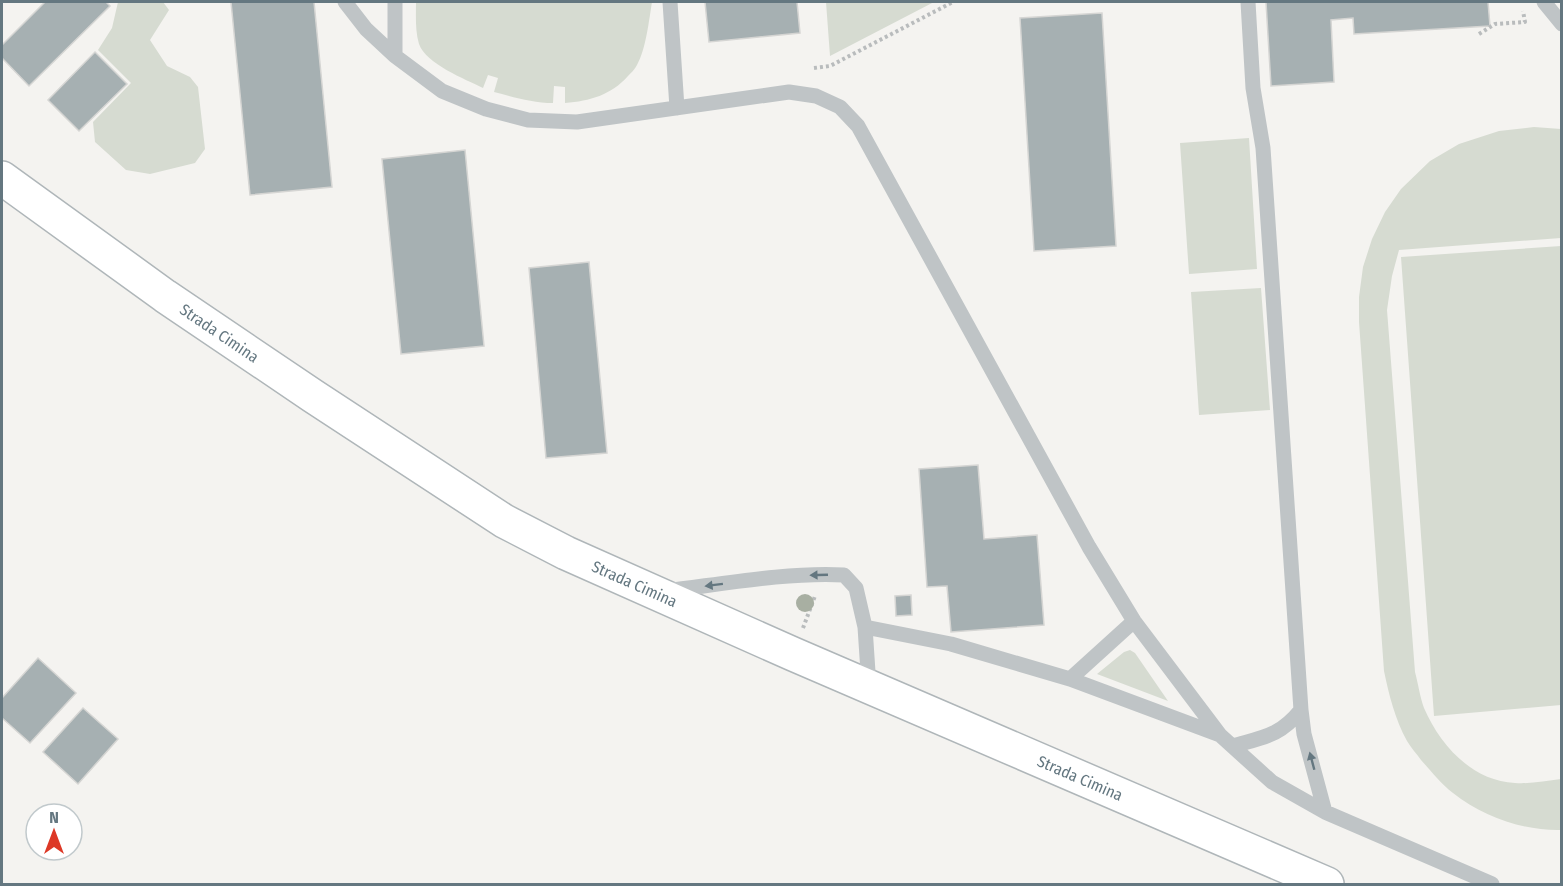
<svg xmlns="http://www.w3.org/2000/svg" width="1563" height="886" font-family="'Fira Sans Condensed',sans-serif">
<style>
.green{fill:#d6dbd1}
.building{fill:#a6b0b2;stroke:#d5d5d3;stroke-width:1.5}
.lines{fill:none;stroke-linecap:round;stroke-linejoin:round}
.secondary-casing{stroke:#afb6b9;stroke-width:36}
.path{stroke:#b9bcbd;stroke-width:4;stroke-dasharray:3 3;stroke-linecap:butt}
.lane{stroke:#bfc4c6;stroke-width:15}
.secondary{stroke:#fff;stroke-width:33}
.tree{fill:#a8afa2}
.oneway{fill:#647780}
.labels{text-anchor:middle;stroke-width:6;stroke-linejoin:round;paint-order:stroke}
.street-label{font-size:16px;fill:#647780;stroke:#fff}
</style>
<rect width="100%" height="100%" fill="#f4f3f0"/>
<path class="green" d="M 118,2 L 163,2 L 169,10 L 150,40 L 167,66 L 190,77 L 198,87 L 205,149 L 195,163 L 150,174 L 126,170 L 95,142 L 93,122 L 131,83 L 98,50 L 112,28 Z
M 416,2 L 652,2 C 649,20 646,49 637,65 C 635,69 631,73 628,76 C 611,95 590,101 565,103 L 565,87 L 554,86 L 553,103 C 533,103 513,97 494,92 L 498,78 L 488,75 L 483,88 C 465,79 426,64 419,44 C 415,31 416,15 416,2 Z
M 826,2 L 934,2 L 830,56 Z
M 1534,127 L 1561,129 L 1561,238 L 1399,250 L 1392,276 L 1387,310 L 1415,672 C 1418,683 1420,697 1424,708 C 1440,745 1472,781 1515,783 C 1530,784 1546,781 1561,779 L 1561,830 C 1524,831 1483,817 1453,793 C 1441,784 1431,771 1421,760 C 1417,754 1411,748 1407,741 C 1395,719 1389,695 1384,671 L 1359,322 L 1359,297 L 1363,267 L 1372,239 L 1385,212 L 1401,189 L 1430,161 L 1459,144 L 1499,131 Z
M 1249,138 L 1257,269 L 1189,274 L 1180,143 Z
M 1561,246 L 1561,705 L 1434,716 L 1401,257 Z
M 1261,288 L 1270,410 L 1199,415 L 1191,292 Z
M 1130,650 L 1135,653 L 1168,701 L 1097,674 L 1124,652 Z"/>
<path class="building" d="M 45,2 L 106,2 L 110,6 L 29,86 L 2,58 L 2,45 Z
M 231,2 L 314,2 L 332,187 L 250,195 Z
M 705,2 L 797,2 L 800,33 L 709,42 Z
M 1266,2 L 1488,2 L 1490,26 L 1354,34 L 1353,18 L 1331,20 L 1334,82 L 1271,86 Z
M 1102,13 L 1116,246 L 1034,251 L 1020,18 Z
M 95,52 L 127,84 L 79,131 L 48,100 Z
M 465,150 L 484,346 L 401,354 L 382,159 Z
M 589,262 L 607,453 L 546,458 L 529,268 Z
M 978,465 L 984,539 L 1037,535 L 1044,625 L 951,632 L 947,586 L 927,587 L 919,469 Z
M 911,595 L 912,615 L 896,616 L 895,596 Z
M 38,658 L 76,693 L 30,743 L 2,718 L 2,698 Z
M 83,708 L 118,739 L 78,784 L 43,752 Z"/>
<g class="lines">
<defs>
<g id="secondary">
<path id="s1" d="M 2,178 L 165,296 L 313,396 L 504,521 L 566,553 L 793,654 L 1327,884"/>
</g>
</defs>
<use href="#secondary" class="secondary-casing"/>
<path class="path" d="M 1479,34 L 1495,24 L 1525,22 L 1523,11
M 814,68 L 830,66 L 953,2
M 803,628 L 815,596"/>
<path class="lane" d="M 345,2 L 366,29 L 395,56 L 442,91 L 486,109 L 528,120 L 577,122 L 789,92 L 816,96 L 840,107 L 858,126 L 1089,547 L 1134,621 L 1220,735 L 1272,782 L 1325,812 L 1492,884
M 395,2 L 395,56
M 670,2 L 677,108
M 1248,2 L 1253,88 L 1263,148 L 1301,710 L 1304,734 L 1325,812
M 1544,2 L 1562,24
M 666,591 C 723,584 787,572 844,575 L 856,588 L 865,627 L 869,687
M 865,627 L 951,644 L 1070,679 L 1220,735
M 1070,679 L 1134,621
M 1233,746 C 1264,737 1280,736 1301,710"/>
<use href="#secondary" class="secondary"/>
</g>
<circle class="tree" cx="805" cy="603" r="9"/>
<defs><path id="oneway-solid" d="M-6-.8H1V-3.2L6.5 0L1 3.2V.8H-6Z" transform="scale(1.5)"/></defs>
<g class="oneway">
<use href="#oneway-solid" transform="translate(819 575) rotate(178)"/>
<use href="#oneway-solid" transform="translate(714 585) rotate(173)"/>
<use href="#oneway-solid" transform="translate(1312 761) rotate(-105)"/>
</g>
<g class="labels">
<g class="street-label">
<text dy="6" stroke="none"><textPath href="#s1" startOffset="267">Strada Cimina</textPath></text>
<text dy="6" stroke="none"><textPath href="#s1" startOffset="753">Strada Cimina</textPath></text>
<text dy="6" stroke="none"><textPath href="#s1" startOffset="1239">Strada Cimina</textPath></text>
</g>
</g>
<rect width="1563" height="886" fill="none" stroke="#647780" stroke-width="6"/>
<g transform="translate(54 832)"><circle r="28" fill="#ffffff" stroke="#c1c9cc" stroke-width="1.5"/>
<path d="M0-4.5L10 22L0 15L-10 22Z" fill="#dd3826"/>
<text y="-9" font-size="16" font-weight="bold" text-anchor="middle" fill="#647780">N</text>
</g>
</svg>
